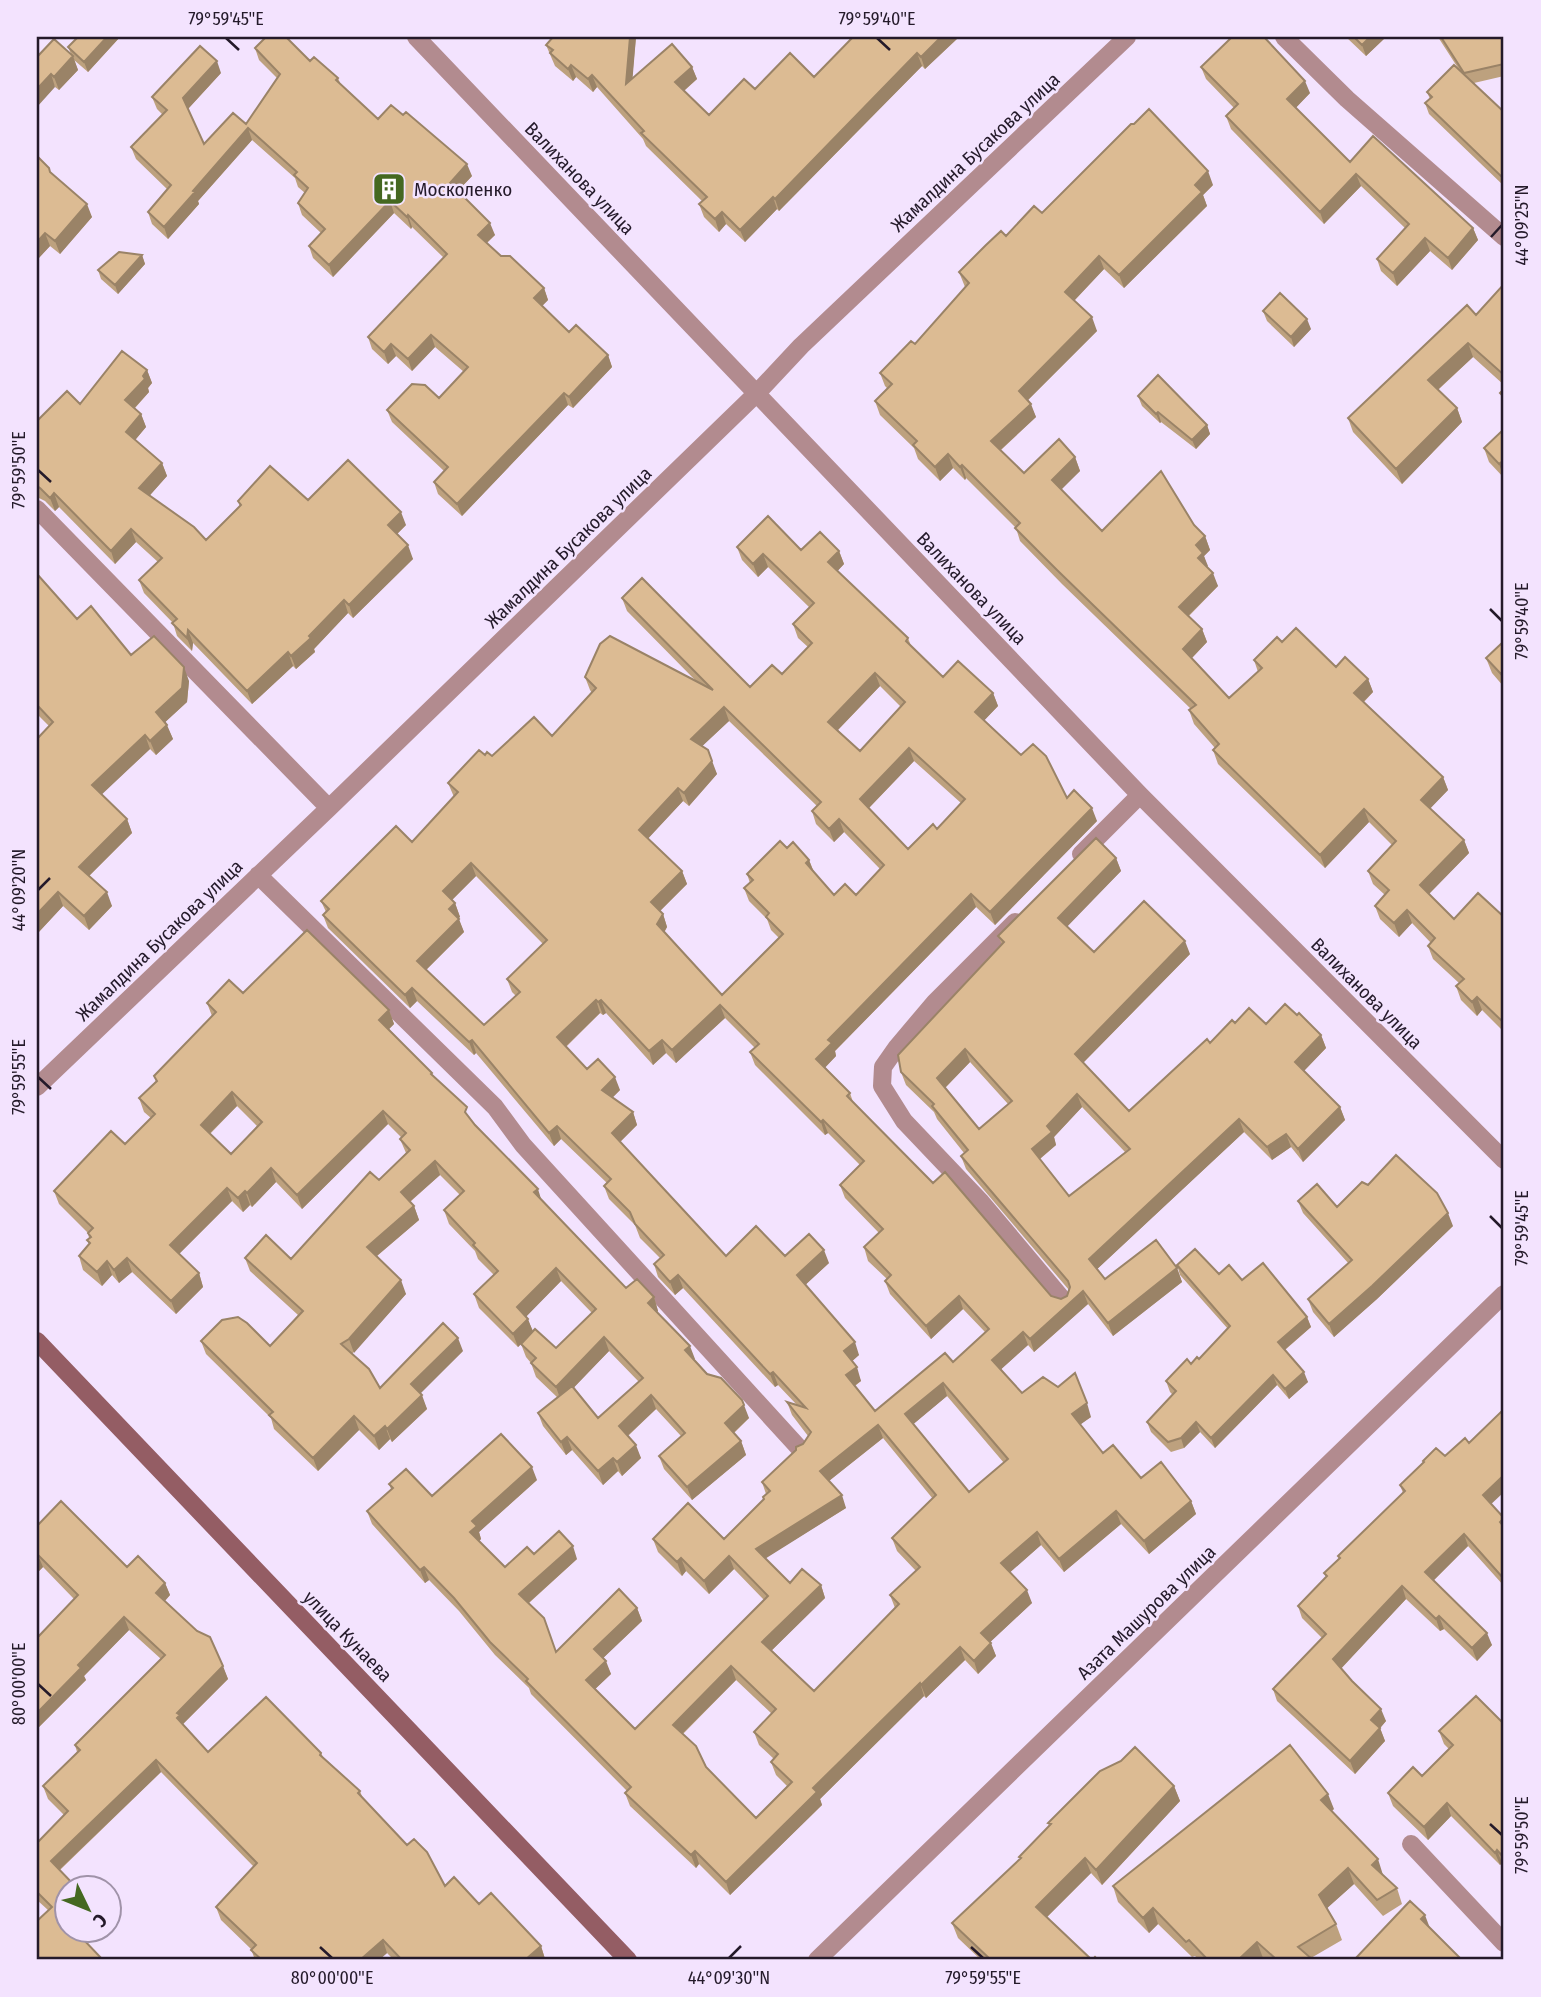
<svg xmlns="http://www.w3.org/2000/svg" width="1541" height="1997" font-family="'Fira Sans Condensed',sans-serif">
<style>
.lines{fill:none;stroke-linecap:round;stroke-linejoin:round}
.minor{stroke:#b28b8f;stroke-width:18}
.secondary{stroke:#945d64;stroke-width:18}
.wall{fill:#bda17e;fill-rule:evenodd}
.shaded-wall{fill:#9a8367}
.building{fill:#dcbb93;stroke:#9a8367;stroke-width:2;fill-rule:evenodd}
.ticks{fill:none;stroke:#241a2a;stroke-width:2.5}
.labels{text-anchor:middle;stroke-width:5;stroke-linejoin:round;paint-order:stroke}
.street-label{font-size:19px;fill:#241a2a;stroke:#f3e3fe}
.poi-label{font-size:19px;fill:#241a2a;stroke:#f3e3fe;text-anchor:start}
.neatline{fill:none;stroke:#241a2a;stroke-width:2.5}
.ticks-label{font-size:18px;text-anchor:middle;fill:#241a2a}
</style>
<rect width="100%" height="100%" fill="#f3e3fe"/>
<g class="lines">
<path class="minor" d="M 416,37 L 1140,795 L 1504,1160
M 1284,37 L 1347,99 L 1504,237
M 37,509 L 329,808
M 1081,854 L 1140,795
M 258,875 L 495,1107 L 523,1145 L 800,1449
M 1015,922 L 935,1002 L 897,1047 L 883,1067 L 882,1086 L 904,1121 L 981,1202 L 1064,1301
M 37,1087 L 329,808 L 757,393 L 801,346 L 1127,37
M 1411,1844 L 1504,1943
M 817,1960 L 1504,1294"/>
<path class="secondary" d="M 37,1341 L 628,1960"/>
</g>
<path class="wall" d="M 78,37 L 120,37 L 88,72 L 74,60 L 78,70 L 59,90 L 55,87 L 37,57 L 71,54 L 68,47 Z
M 553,37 L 636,37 L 632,79 L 692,67 L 697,79 L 684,91 L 709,115 L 755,89 L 814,77 L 850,40 L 847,37 L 959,37 L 925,69 L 922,66 L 779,211 L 777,209 L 745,242 L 726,224 L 719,232 L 704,217 L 699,204 L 702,201 L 646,146 L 643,139 L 597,87 L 593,92 L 576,77 L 573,81 L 555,66 L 546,45 Z
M 1346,37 L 1386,37 L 1366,56 Z
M 1438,37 L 1504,37 L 1504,76 L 1474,83 L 1504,112 L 1504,186 L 1429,114 L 1425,103 L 1430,99 L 1427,92 L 1458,68 Z
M 255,48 L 310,61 L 338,78 L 341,85 L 378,119 L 472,176 L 458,191 L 495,235 L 487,243 L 501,256 L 544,288 L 548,300 L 542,306 L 569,332 L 608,355 L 612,367 L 573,408 L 568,405 L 462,516 L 438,494 L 434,482 L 444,471 L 392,422 L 387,410 L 439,398 L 464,372 L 435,347 L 412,371 L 396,356 L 388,364 L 372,349 L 368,337 L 444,258 L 412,227 L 411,229 L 394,213 L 333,277 L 313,258 L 309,246 L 321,233 L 302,215 L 298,203 L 305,193 L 298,187 L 295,178 L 252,140 L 198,201 L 199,204 L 168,239 L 152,224 L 148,212 L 168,190 L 136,159 L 131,147 L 163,115 L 157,109 L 152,97 L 221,73 L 188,109 L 204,144 L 246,124 L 277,78 L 259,60 Z
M 1201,67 L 1310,93 L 1295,108 L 1350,162 L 1473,228 L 1478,240 L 1452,270 L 1430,251 L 1397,286 L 1381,271 L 1377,259 L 1405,228 L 1361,186 L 1324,224 L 1231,129 L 1226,116 L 1234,108 L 1206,79 Z
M 51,173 L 92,217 L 60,254 L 50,246 L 37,260 Z
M 1213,185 L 1203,195 L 1207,206 L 1124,288 L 1104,269 L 1074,301 L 1097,331 L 1028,400 L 1036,417 L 1001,450 L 1024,473 L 1075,457 L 1080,471 L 1061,489 L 1102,531 L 1194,525 L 1205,536 L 1210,550 L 1204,556 L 1207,567 L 1218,586 L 1189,616 L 1202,629 L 1207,642 L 1192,658 L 1229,698 L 1258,672 L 1254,660 L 1282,642 L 1336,667 L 1368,679 L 1373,692 L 1364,702 L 1443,777 L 1448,790 L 1430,808 L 1464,840 L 1469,853 L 1429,894 L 1454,919 L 1504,917 L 1504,1032 L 1482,1010 L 1477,1016 L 1461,1000 L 1456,986 L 1459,983 L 1433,959 L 1428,946 L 1431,943 L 1412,923 L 1399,937 L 1380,919 L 1375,906 L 1385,895 L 1373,884 L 1368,871 L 1392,845 L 1369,822 L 1325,868 L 1218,764 L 1213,750 L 1215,748 L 1194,724 L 1189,710 L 1191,709 L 1062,584 L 1020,541 L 1016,528 L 966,478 L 965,480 L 953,468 L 940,481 L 918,459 L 914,448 L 880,415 L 875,401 L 888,389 L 885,386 L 880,373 L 915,344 L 965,287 L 959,272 L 1006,236 L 1042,213 Z
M 142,255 L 145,264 L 118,294 L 101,279 L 98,270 Z
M 1504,284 L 1504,385 L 1473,357 L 1438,390 L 1457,408 L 1462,422 L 1402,484 L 1353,432 L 1348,418 L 1476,315 Z
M 1263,311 L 1311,329 L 1294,347 L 1267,321 Z
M 147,370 L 152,383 L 148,388 L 149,392 L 135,408 L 141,414 L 146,427 L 135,440 L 162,463 L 167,476 L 149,496 L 206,540 L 240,507 L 238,501 L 308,500 L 406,525 L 397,534 L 413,559 L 353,618 L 348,613 L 314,649 L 315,652 L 296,669 L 293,666 L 252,704 L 193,643 L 192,651 L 177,636 L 173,623 L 144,593 L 139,580 L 158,562 L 136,542 L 115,564 L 59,507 L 55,511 L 45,501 L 37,497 L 37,421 L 80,404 Z
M 1138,396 L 1207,425 L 1210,434 L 1196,449 L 1161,422 L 1160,423 L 1142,406 Z
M 1504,429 L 1504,478 L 1489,462 L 1484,448 Z
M 737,547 L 801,550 L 839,551 L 844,564 L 837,571 L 908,638 L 911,646 L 943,677 L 993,693 L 998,706 L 984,720 L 1067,798 L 1097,821 L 995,925 L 976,907 L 835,1051 L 836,1056 L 825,1067 L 850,1093 L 853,1102 L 933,1183 L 1051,1296 L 1061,1299 L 1067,1296 L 1069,1290 L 966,1169 L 961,1156 L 964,1153 L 937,1119 L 934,1112 L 906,1085 L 901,1072 L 1002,945 L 998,936 L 1116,858 L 1121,871 L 1067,926 L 1094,952 L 1190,954 L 1083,1063 L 1129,1111 L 1235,1023 L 1266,1024 L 1297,1015 L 1321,1035 L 1326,1048 L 1304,1071 L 1340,1107 L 1345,1120 L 1303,1162 L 1291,1147 L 1272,1160 L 1244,1132 L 1097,1269 L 1105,1279 L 1177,1268 L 1182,1282 L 1113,1336 L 1088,1304 L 1034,1352 L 1028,1345 L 1001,1369 L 1022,1393 L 1091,1417 L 1080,1424 L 1103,1453 L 1141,1478 L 1191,1501 L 1196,1514 L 1149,1554 L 1121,1524 L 1064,1572 L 1041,1545 L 1010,1572 L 1032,1603 L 990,1642 L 996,1656 L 978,1674 L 965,1660 L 926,1698 L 924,1696 L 820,1799 L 822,1805 L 730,1895 L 699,1864 L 696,1868 L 630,1806 L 625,1793 L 627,1791 L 531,1694 L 529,1688 L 495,1655 L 459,1611 L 429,1580 L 425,1583 L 372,1524 L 367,1511 L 391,1489 L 389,1484 L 432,1496 L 537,1480 L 479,1532 L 481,1539 L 479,1541 L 505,1567 L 534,1554 L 577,1559 L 529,1603 L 556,1652 L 637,1608 L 642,1621 L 603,1658 L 611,1674 L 595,1689 L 635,1729 L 764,1600 L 734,1569 L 709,1594 L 686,1571 L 682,1576 L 658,1552 L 653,1539 L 724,1539 L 764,1500 L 763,1497 L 766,1494 L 762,1482 L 803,1444 L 808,1436 L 792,1415 L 787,1402 L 796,1404 L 778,1385 L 775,1387 L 683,1288 L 675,1295 L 658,1277 L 654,1264 L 660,1258 L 640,1238 L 635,1225 L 609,1199 L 604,1186 L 607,1183 L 561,1139 L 554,1146 L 476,1053 L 474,1055 L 417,1001 L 410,1008 L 328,928 L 323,915 L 326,912 L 321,901 L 412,842 L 454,797 L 448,783 L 485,755 L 492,756 L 552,736 L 592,693 L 590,690 L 585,677 L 696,681 L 627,611 L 622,598 L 750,687 L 782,674 L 808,647 L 798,638 L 793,624 L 810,608 L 768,567 L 758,577 L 742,560 ZM 880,686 L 901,707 L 860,751 L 838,730 ZM 729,721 L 817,806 L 812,811 L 816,824 L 834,842 L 844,832 L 880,869 L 856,895 L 834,895 L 814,872 L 809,860 L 787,848 L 747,874 L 750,883 L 744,888 L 749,901 L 767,919 L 771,930 L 779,938 L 722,995 L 664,933 L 667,927 L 663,914 L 660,911 L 687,884 L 682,871 L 648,838 L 683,801 L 689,806 L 717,774 L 702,746 ZM 914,761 L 961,803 L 937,829 L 908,849 L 869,808 ZM 476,876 L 543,944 L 507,979 L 512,992 L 516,996 L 484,1025 L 426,970 L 464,932 L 458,918 L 460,917 L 455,903 L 452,900 ZM 600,1013 L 603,1015 L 606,1013 L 653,1065 L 666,1053 L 676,1063 L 725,1018 L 755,1048 L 750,1052 L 755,1065 L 825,1135 L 828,1133 L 860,1165 L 840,1185 L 845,1198 L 879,1233 L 864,1247 L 868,1261 L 887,1279 L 885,1281 L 890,1294 L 931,1339 L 963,1309 L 985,1332 L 953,1362 L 875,1411 L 855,1386 L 861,1381 L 852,1361 L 859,1355 L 805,1285 L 829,1263 L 785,1256 L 726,1256 L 620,1142 L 637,1125 L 633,1112 L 612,1098 L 620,1090 L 587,1069 L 566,1047 ZM 970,1062 L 1008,1104 L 979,1129 L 945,1088 ZM 1082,1107 L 1125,1152 L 1069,1196 L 1040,1159 L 1056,1145 L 1054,1137 ZM 947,1396 L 1004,1463 L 969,1492 L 913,1424 ZM 883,1438 L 933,1499 L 892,1538 L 897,1551 L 916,1571 L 890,1595 L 895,1608 L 814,1691 L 772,1650 L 825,1598 L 821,1585 L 790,1583 L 765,1558 L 846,1508 L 829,1481 ZM 736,1680 L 772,1714 L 754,1732 L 759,1745 L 774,1759 L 771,1762 L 776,1775 L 787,1786 L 756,1818 L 706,1767 L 683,1734 Z
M 37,574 L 77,619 L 131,655 L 189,681 L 187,702 L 165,722 L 173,739 L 156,755 L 150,749 L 101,794 L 127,819 L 132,833 L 89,876 L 112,906 L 89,930 L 63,906 L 37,934 L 49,726 L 37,714 Z
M 1504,643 L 1504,687 L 1492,673 L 1486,658 Z
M 243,993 L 389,1010 L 394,1024 L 389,1029 L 434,1077 L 541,1200 L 626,1288 L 654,1297 L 658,1311 L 657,1312 L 694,1359 L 749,1418 L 734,1433 L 741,1441 L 746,1455 L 692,1500 L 664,1469 L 659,1456 L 681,1436 L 656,1409 L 628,1436 L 641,1458 L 622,1476 L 618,1471 L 603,1485 L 572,1450 L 566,1455 L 543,1426 L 538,1413 L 558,1398 L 536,1377 L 531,1363 L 526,1357 L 521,1344 L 518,1347 L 479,1308 L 474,1294 L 494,1275 L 478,1259 L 475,1251 L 449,1224 L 444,1210 L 460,1195 L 440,1175 L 410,1202 L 414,1206 L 419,1220 L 377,1256 L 406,1294 L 352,1354 L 380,1388 L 463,1351 L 420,1393 L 427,1409 L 392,1442 L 390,1439 L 379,1450 L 359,1430 L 318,1471 L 274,1429 L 271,1418 L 206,1354 L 201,1341 L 270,1346 L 298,1315 L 250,1271 L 245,1258 L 291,1259 L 379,1180 L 406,1153 L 400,1139 L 402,1138 L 388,1124 L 302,1209 L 276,1182 L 252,1207 L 250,1205 L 243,1212 L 232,1201 L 179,1254 L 199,1273 L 203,1287 L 176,1314 L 132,1272 L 119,1283 L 112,1275 L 102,1286 L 83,1270 L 79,1256 L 89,1244 L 87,1240 L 89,1238 L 88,1233 L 59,1204 L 54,1191 L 125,1144 L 151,1118 L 144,1112 L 139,1098 L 156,1082 L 154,1076 L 212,1016 L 207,1003 ZM 237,1106 L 257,1126 L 231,1154 L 210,1134 ZM 561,1281 L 592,1313 L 556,1348 L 533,1331 L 526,1316 ZM 609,1351 L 639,1382 L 598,1418 L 574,1387 Z
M 1298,1201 L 1337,1207 L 1453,1226 L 1377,1299 L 1334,1337 L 1313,1312 L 1308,1299 L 1349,1264 L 1303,1213 Z
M 1177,1265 L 1242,1280 L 1307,1317 L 1311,1327 L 1285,1350 L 1308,1382 L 1289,1399 L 1277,1385 L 1215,1448 L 1200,1432 L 1184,1448 L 1171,1452 L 1151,1432 L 1147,1422 L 1173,1395 L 1170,1392 L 1166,1381 L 1191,1364 L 1199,1359 L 1228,1329 L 1180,1275 Z
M 1423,1461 L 1491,1504 L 1504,1519 L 1504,1586 L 1468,1546 L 1433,1581 L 1492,1645 L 1477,1661 L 1444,1629 L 1440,1631 L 1406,1599 L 1341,1668 L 1386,1721 L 1380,1728 L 1385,1741 L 1355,1774 L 1277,1701 L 1273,1689 L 1322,1638 L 1302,1618 L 1298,1606 L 1326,1577 L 1324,1573 L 1339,1558 L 1338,1556 L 1403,1493 L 1400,1485 L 1423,1463 Z
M 61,1501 L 127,1567 L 138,1556 L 165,1583 L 170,1595 L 165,1601 L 197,1631 L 210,1637 L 228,1679 L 183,1724 L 208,1752 L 266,1697 L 321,1753 L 323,1757 L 360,1791 L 363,1799 L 407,1845 L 414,1839 L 427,1852 L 445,1886 L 454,1877 L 479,1904 L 491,1893 L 541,1946 L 545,1959 L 543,1960 L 394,1960 L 387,1953 L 379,1960 L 255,1960 L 251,1949 L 221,1920 L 216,1907 L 254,1867 L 161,1772 L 60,1870 L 77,1888 L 66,1888 L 66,1930 L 74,1930 L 75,1935 L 84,1940 L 103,1960 L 37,1960 L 37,1921 L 48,1910 L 37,1900 L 37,1843 L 64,1815 L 48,1799 L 43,1786 L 77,1752 L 75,1745 L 161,1659 L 129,1630 L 84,1676 L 86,1680 L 37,1729 L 37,1638 L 74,1599 L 43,1567 L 37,1573 L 37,1526 Z
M 1504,1724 L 1504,1866 L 1502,1863 L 1500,1865 L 1451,1816 L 1428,1840 L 1393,1806 L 1388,1793 L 1422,1776 L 1449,1749 L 1444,1744 L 1439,1731 Z
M 1174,1786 L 1180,1801 L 1102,1885 L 1091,1873 L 1047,1917 L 1092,1960 L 1098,1960 L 981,1960 L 958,1938 L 952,1923 L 1020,1859 L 1019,1857 L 1049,1826 L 1048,1823 Z
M 1334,1809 L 1332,1811 L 1383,1875 L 1397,1888 L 1402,1904 L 1383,1916 L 1354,1884 L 1327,1908 L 1336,1924 L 1342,1940 L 1311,1958 L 1313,1960 L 1266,1960 L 1263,1958 L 1260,1960 L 1199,1960 L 1195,1956 L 1192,1957 L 1158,1924 L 1149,1933 L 1118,1902 L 1113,1886 Z"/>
<path class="shaded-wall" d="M 107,37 L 120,37 L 88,72 L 84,62 Z
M 630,37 L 636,37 L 631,97 L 626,84 Z
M 941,37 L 959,37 L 925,69 L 921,57 Z
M 1370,37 L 1386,37 L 1366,56 L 1362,45 Z
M 917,53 L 922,66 L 779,211 L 775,199 Z
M 73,56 L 78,70 L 59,90 L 54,77 Z
M 217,61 L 221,73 L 187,110 L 183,98 Z
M 571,65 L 576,77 L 573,81 L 568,69 Z
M 692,67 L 697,79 L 679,95 L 675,82 Z
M 51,74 L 55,87 L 37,107 L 37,89 Z
M 592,75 L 597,87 L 593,92 L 588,79 Z
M 1305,81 L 1310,93 L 1292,112 L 1287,99 Z
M 248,128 L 252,140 L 198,201 L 199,204 L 168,239 L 164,227 L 193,191 Z
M 467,164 L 472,176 L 454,195 L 450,183 Z
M 1208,171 L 1213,185 L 1203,195 L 1207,206 L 1124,288 L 1119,275 L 1195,185 Z
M 1356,174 L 1361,186 L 1324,224 L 1320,212 Z
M 773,197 L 777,209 L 745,242 L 740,230 Z
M 390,201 L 394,213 L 333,277 L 329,265 Z
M 87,204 L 92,217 L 60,254 L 55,241 Z
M 722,212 L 726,224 L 719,232 L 715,219 Z
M 408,215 L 412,227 L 411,229 L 407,217 Z
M 490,223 L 495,235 L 482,247 L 478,235 Z
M 1473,228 L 1478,240 L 1452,270 L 1448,258 Z
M 45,233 L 50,246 L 37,260 L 37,242 Z
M 1425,238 L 1430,251 L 1397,286 L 1393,273 Z
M 142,255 L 145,264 L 118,294 L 115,285 Z
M 1099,256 L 1104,269 L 1070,305 L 1065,292 Z
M 544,288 L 548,300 L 538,310 L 534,298 Z
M 1092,317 L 1097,331 L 1024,404 L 1019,391 Z
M 1307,319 L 1311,329 L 1294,347 L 1291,337 Z
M 431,335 L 435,347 L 412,371 L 408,359 Z
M 1468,343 L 1473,357 L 1433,394 L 1428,380 Z
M 391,344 L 396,356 L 388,364 L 384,352 Z
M 608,355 L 612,367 L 573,408 L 569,397 Z
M 147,370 L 152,383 L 148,388 L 149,392 L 130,413 L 125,400 Z
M 564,393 L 568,405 L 462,516 L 457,504 Z
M 1031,404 L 1036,417 L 996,454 L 991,441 Z
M 1457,408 L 1462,422 L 1402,484 L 1396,469 Z
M 1158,412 L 1161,422 L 1160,423 L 1156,414 Z
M 141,414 L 146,427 L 131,445 L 126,432 Z
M 1207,425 L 1210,434 L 1196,449 L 1192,440 Z
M 948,454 L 953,468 L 940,481 L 935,467 Z
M 1075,457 L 1080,471 L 1057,494 L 1052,480 Z
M 1504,460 L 1504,477 L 1499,464 Z
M 162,463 L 167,476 L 144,502 L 139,488 Z
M 962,465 L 966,478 L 965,480 L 960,467 Z
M 54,493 L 59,507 L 55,511 L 50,498 Z
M 401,512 L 406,525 L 393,538 L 388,525 Z
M 131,529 L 136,542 L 115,564 L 111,551 Z
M 1205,536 L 1210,550 L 1204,556 L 1208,566 L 1203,571 L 1198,558 L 1196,545 Z
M 408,545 L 413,559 L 353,618 L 349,605 Z
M 839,551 L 844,564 L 833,576 L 828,562 Z
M 763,554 L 768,567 L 758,577 L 753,564 Z
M 1213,573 L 1218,586 L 1184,620 L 1179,607 Z
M 344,600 L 348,613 L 314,649 L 315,652 L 296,669 L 291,656 Z
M 1202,629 L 1207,642 L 1188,662 L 1183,649 Z
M 188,630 L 193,643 L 192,651 L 187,638 Z
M 288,652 L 293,666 L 252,704 L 247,691 Z
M 184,667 L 189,681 L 187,702 L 161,726 L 156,712 Z
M 1504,671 L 1504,683 L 1501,674 Z
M 875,673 L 880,686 L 833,735 L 828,722 Z
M 1368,679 L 1373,692 L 1359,706 L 1354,693 Z
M 993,693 L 998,706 L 980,725 L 975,712 Z
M 724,707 L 729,721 L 696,752 L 691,739 Z
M 167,725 L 173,739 L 156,755 L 150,741 Z
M 145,735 L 150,749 L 97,799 L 92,785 Z
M 909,748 L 914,761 L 865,812 L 860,799 Z
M 708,750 L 717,774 L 689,806 L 684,793 Z
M 1443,777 L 1448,790 L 1426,813 L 1421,800 Z
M 678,788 L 683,801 L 644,843 L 639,830 Z
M 1092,808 L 1097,821 L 995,925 L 990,912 Z
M 1364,809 L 1369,822 L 1325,868 L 1320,855 Z
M 127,819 L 132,833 L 84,881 L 79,867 Z
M 839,819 L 844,832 L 834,842 L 829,829 Z
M 1464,840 L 1469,853 L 1425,898 L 1420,885 Z
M 1116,858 L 1121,871 L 1063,931 L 1058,918 Z
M 809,860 L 814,873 L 806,863 Z
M 471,863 L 476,876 L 448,904 L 443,891 Z
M 682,871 L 687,884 L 656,915 L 651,902 Z
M 58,892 L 63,906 L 37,934 L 37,914 Z
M 107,892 L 112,906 L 89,930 L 84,916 Z
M 971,894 L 976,907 L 835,1051 L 836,1056 L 821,1072 L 816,1059 L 828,1040 Z
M 455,903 L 460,917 L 454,922 L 449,909 Z
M 1407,910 L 1412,923 L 1399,937 L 1394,923 Z
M 663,914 L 667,927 L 661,937 L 657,924 Z
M 459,919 L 464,932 L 422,974 L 417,961 Z
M 1185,941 L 1190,954 L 1079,1067 L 1075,1054 Z
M 412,988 L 417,1001 L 410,1008 L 405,995 Z
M 1477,997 L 1482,1010 L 1477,1016 L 1472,1002 Z
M 596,1000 L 600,1013 L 561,1051 L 557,1037 Z
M 601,1000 L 606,1013 L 603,1015 L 598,1002 Z
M 720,1005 L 725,1018 L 676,1063 L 672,1050 Z
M 389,1010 L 394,1024 L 384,1034 L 379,1020 Z
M 1321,1035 L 1326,1048 L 1300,1075 L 1295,1062 Z
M 472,1040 L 476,1053 L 474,1055 L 469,1042 Z
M 662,1040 L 666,1053 L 653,1065 L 649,1051 Z
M 965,1049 L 970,1062 L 942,1091 L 937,1078 Z
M 615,1077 L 620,1090 L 607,1103 L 602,1090 Z
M 232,1092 L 237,1106 L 205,1138 L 201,1125 Z
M 1077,1094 L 1082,1107 L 1054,1137 L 1056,1145 L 1036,1162 L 1032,1149 L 1047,1126 Z
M 1340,1107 L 1345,1120 L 1303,1162 L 1298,1149 Z
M 383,1111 L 388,1124 L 302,1209 L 297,1195 Z
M 633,1112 L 637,1125 L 616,1146 L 612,1133 Z
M 1239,1119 L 1244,1132 L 1093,1273 L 1089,1259 Z
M 823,1120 L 828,1133 L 825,1135 L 821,1122 Z
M 557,1126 L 561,1139 L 554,1146 L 549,1133 Z
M 1286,1134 L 1291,1147 L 1272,1160 L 1267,1147 Z
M 435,1161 L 440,1175 L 406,1205 L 401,1192 Z
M 271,1168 L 276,1182 L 252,1207 L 247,1193 Z
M 227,1188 L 232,1201 L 175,1258 L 170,1245 Z
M 538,1189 L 542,1202 L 534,1192 Z
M 245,1191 L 250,1205 L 243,1212 L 238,1198 Z
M 414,1206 L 419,1220 L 372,1260 L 367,1247 Z
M 1448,1213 L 1453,1226 L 1377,1299 L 1334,1337 L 1329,1324 Z
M 824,1250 L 829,1263 L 802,1288 L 797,1275 Z
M 127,1258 L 132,1272 L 119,1283 L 114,1270 Z
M 107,1261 L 112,1275 L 102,1286 L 97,1272 Z
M 556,1268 L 561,1281 L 522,1321 L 517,1307 Z
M 1177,1268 L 1182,1282 L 1113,1336 L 1108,1323 Z
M 199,1273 L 203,1287 L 176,1314 L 171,1301 Z
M 678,1275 L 683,1288 L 675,1295 L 670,1282 Z
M 401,1280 L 406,1294 L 354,1353 L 349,1339 Z
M 1083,1291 L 1088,1304 L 1034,1352 L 1030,1339 Z
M 959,1296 L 963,1309 L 931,1339 L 926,1326 Z
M 654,1297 L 658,1311 L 652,1316 L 648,1303 Z
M 1307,1317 L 1311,1327 L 1282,1352 L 1278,1342 Z
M 528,1319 L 533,1332 L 518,1347 L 513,1334 Z
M 1023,1332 L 1028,1345 L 997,1373 L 992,1360 Z
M 604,1337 L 609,1351 L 561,1401 L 556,1387 Z
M 458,1338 L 463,1351 L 416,1398 L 411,1384 Z
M 855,1342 L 859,1355 L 849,1364 L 844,1351 Z
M 690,1346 L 695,1359 L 690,1363 L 685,1350 Z
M 857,1367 L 861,1381 L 851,1388 L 846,1375 Z
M 773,1372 L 778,1385 L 775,1387 L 770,1374 Z
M 1304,1372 L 1308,1382 L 1289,1399 L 1285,1389 Z
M 1273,1375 L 1277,1385 L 1215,1448 L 1211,1438 Z
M 943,1383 L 947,1396 L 910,1427 L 905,1414 Z
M 422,1395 L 427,1409 L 392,1442 L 387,1429 Z
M 651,1395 L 656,1409 L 624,1439 L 619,1426 Z
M 1087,1403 L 1091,1417 L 1077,1427 L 1072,1414 Z
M 744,1405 L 749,1418 L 730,1436 L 725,1423 Z
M 354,1416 L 359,1430 L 318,1471 L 313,1458 Z
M 1196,1422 L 1200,1432 L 1184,1448 L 1181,1438 Z
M 878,1425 L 883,1438 L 825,1484 L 820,1471 Z
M 385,1426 L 390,1439 L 379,1450 L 374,1436 Z
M 567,1437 L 572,1450 L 566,1455 L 561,1442 Z
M 741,1441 L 746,1455 L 692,1500 L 687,1487 Z
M 636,1445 L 641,1458 L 622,1476 L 617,1462 Z
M 613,1458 L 618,1471 L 603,1485 L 598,1471 Z
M 532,1467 L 537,1480 L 479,1532 L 481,1539 L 475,1545 L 470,1532 L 472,1521 Z
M 1504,1475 L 1504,1492 L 1487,1508 L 1483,1495 Z
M 842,1495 L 846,1508 L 760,1562 L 756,1549 Z
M 1191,1501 L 1196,1514 L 1149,1554 L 1144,1541 Z
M 1116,1511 L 1121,1524 L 1064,1572 L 1059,1559 Z
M 1037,1532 L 1041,1545 L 1006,1576 L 1001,1563 Z
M 1464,1534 L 1468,1546 L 1429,1585 L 1425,1572 Z
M 573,1546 L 577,1559 L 524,1607 L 519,1594 Z
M 38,1555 L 43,1567 L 37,1573 L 37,1556 Z
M 729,1556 L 734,1569 L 709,1594 L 704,1581 Z
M 681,1558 L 686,1571 L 682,1576 L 677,1562 Z
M 424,1567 L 429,1580 L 425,1583 L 420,1570 Z
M 165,1583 L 170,1595 L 161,1605 L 156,1593 Z
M 821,1585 L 825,1598 L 767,1655 L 762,1642 Z
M 1402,1586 L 1406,1599 L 1338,1672 L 1333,1659 Z
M 1027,1590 L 1032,1603 L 986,1646 L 981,1633 Z
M 637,1608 L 642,1621 L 599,1662 L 594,1649 Z
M 1439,1616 L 1444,1629 L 1440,1631 L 1436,1619 Z
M 124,1617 L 129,1630 L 84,1676 L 86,1680 L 37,1729 L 37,1713 L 78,1665 Z
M 1487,1633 L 1492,1645 L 1477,1661 L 1472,1648 Z
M 991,1643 L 996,1656 L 978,1674 L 974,1661 Z
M 960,1647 L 965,1660 L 926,1698 L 921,1685 Z
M 606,1661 L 611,1674 L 591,1693 L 586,1680 Z
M 223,1666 L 228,1679 L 183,1724 L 185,1728 L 177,1718 L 177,1713 Z
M 731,1666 L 736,1680 L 678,1738 L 673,1725 Z
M 920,1683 L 924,1696 L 820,1799 L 822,1805 L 730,1895 L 726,1882 L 813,1788 Z
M 1381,1709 L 1386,1721 L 1376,1733 L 1371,1720 Z
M 1380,1728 L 1385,1741 L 1355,1774 L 1350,1761 Z
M 156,1760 L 161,1772 L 56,1873 L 51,1861 Z
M 1174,1786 L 1180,1801 L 1102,1885 L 1096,1870 Z
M 1328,1794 L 1334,1809 L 1326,1815 L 1321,1800 Z
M 1447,1803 L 1451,1816 L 1428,1840 L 1424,1827 Z
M 1497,1850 L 1502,1863 L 1500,1865 L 1495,1853 Z
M 695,1851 L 699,1864 L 696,1868 L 691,1855 Z
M 1085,1858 L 1091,1873 L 1042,1922 L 1036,1907 Z
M 1378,1859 L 1383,1875 L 1377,1881 L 1372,1865 Z
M 1348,1868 L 1354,1884 L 1325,1910 L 1319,1895 Z
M 1153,1908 L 1158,1924 L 1149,1933 L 1143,1918 Z
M 1425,1915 L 1431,1931 L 1421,1919 Z
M 383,1940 L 387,1953 L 379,1960 L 360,1960 Z
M 1257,1942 L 1263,1958 L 1260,1960 L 1238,1960 Z
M 541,1946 L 545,1959 L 543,1960 L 525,1960 Z"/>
<path class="building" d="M 78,37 L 107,37 L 84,62 L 68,47 Z
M 266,37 L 286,37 L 310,61 L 314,57 L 338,78 L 336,80 L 378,119 L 391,105 L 403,115 L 406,112 L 467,164 L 450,183 L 490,223 L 478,235 L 501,256 L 510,256 L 544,288 L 534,298 L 569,332 L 576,325 L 608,355 L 569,397 L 564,393 L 457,504 L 434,482 L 448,467 L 387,410 L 412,384 L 425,385 L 439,398 L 468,367 L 431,335 L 408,359 L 391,344 L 384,352 L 368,337 L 447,254 L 408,215 L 407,217 L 390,201 L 329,265 L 309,246 L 325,229 L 298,203 L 308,188 L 294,175 L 297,172 L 248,128 L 193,191 L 195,192 L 164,227 L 148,212 L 171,185 L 131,147 L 167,110 L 152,97 L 200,46 L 217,61 L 183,98 L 204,144 L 233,113 L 246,124 L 280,74 L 255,48 Z
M 553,37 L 630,37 L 626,84 L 672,44 L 692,67 L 675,82 L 709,115 L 744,79 L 755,89 L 790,53 L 814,77 L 853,37 L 941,37 L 921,57 L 917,53 L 775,199 L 773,197 L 740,230 L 722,212 L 715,219 L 699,204 L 707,197 L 641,133 L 644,131 L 592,75 L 588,79 L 571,65 L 568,69 L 550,53 L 553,50 L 546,45 Z
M 1232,37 L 1264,37 L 1305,81 L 1287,99 L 1350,162 L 1373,136 L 1473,228 L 1448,258 L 1425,238 L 1393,273 L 1377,259 L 1409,224 L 1356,174 L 1320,212 L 1226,116 L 1238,104 L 1201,67 Z
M 1354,37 L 1370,37 L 1362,45 Z
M 1441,37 L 1504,37 L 1504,64 L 1464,73 Z
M 54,39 L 73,56 L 54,77 L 51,74 L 37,89 L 37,57 Z
M 1454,65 L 1504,112 L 1504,179 L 1425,103 L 1432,97 L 1427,92 Z
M 1149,109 L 1208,171 L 1195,185 L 1202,192 L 1119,275 L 1099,256 L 1065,292 L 1092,317 L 1019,391 L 1031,404 L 991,441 L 1024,473 L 1059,439 L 1075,457 L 1052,480 L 1102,531 L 1161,471 L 1194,525 L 1205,536 L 1196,545 L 1203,553 L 1198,558 L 1213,573 L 1179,607 L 1202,629 L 1183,649 L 1229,698 L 1262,668 L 1254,660 L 1277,637 L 1282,642 L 1296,628 L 1336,667 L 1345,657 L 1368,679 L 1354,693 L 1443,777 L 1421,800 L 1464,840 L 1420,885 L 1454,919 L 1478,893 L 1504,917 L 1504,1023 L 1477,997 L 1472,1002 L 1456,986 L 1464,979 L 1428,946 L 1435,938 L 1407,910 L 1394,923 L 1375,906 L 1389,890 L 1368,871 L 1396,841 L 1364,809 L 1320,855 L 1213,750 L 1219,744 L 1189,710 L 1196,705 L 1057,570 L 1015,528 L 1020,523 L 962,465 L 960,467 L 948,454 L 935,467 L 913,445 L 917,441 L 875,401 L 892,384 L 880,373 L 911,341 L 915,344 L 969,283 L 959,272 L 986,245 L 1001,231 L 1006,236 L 1034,206 L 1042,213 L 1131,124 L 1134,124 Z
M 37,156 L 49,168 L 50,172 L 87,204 L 55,241 L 45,233 L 37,242 Z
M 119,252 L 142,255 L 115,285 L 98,270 Z
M 1504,284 L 1504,375 L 1468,343 L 1428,380 L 1457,408 L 1396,469 L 1348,418 L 1467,305 L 1476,315 Z
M 1280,293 L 1307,319 L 1291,337 L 1263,311 Z
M 122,351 L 147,370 L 143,376 L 145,379 L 125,400 L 141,414 L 126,432 L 162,463 L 139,488 L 194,527 L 206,540 L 241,505 L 238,501 L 270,466 L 308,500 L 348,460 L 401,512 L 388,525 L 408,545 L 349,605 L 344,600 L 309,636 L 311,638 L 291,656 L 288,652 L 247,691 L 188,630 L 187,638 L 172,623 L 177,619 L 139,580 L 162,558 L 131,529 L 111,551 L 54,493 L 50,498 L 40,488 L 37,486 L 37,421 L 67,391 L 80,404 Z
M 1158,375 L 1207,425 L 1192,440 L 1158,412 L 1156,414 L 1138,396 Z
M 1504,389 L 1504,397 L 1500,393 Z
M 1504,429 L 1504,460 L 1499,464 L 1484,448 Z
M 768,516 L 801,550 L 820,532 L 839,551 L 828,562 L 908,638 L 906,641 L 943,677 L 958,661 L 993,693 L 975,712 L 1021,755 L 1033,744 L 1046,756 L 1067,798 L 1074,790 L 1092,808 L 990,912 L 971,894 L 828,1040 L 832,1043 L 816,1059 L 850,1093 L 847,1096 L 933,1183 L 945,1172 L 1051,1296 L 1061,1299 L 1067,1296 L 1070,1287 L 1068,1281 L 961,1156 L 968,1150 L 932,1106 L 934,1104 L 901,1072 L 898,1055 L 1004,942 L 998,936 L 1096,838 L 1116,858 L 1058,918 L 1094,952 L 1144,901 L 1185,941 L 1075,1054 L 1129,1111 L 1207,1039 L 1210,1043 L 1232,1020 L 1235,1023 L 1249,1008 L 1266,1024 L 1285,1004 L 1297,1015 L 1299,1013 L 1321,1035 L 1295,1062 L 1340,1107 L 1298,1149 L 1286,1134 L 1267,1147 L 1239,1119 L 1089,1259 L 1105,1279 L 1156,1240 L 1177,1268 L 1108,1323 L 1083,1291 L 1030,1339 L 1023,1332 L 992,1360 L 1022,1393 L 1043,1377 L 1058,1387 L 1075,1373 L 1087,1403 L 1072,1414 L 1103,1453 L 1113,1445 L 1141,1478 L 1161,1462 L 1191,1501 L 1144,1541 L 1116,1511 L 1059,1559 L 1037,1532 L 1001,1563 L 1027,1590 L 981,1633 L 991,1643 L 974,1661 L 960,1647 L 921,1685 L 920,1683 L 813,1788 L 817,1792 L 726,1882 L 695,1851 L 691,1855 L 625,1793 L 631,1787 L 526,1681 L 528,1679 L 490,1642 L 454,1598 L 424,1567 L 420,1570 L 367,1511 L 393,1488 L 389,1484 L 406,1469 L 432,1496 L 501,1434 L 532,1467 L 472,1521 L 477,1526 L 470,1532 L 505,1567 L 527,1547 L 534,1554 L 559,1531 L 573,1546 L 519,1594 L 544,1618 L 556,1652 L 619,1589 L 637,1608 L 594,1649 L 606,1661 L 586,1680 L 635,1729 L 768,1596 L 729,1556 L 704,1581 L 681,1558 L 677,1562 L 653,1539 L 688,1503 L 724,1539 L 764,1499 L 763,1497 L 770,1491 L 762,1482 L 796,1450 L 796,1447 L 803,1444 L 811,1432 L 787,1402 L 806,1408 L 773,1372 L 770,1374 L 678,1275 L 670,1282 L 654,1264 L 664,1255 L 635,1224 L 630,1212 L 604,1186 L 611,1179 L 557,1126 L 549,1133 L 472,1040 L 469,1042 L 412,988 L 405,995 L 323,915 L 329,909 L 321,901 L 396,826 L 412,842 L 458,792 L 448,783 L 479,750 L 485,755 L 487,752 L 492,756 L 534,717 L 552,736 L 596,688 L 585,677 L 600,644 L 610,636 L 713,690 L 622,598 L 642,578 L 750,687 L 772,665 L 782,674 L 812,643 L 793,624 L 814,603 L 763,554 L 753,564 L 737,547 ZM 875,673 L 905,702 L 860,751 L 828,722 ZM 724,707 L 821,802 L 812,811 L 829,829 L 839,819 L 884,865 L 856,895 L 845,884 L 834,895 L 806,863 L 809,860 L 793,842 L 787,848 L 780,841 L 747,874 L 753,880 L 744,888 L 769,913 L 766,917 L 783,934 L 722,995 L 657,924 L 663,914 L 651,902 L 682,871 L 639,830 L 678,788 L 684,793 L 712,761 L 708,750 L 691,739 ZM 909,748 L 965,799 L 937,829 L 933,824 L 908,849 L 860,799 ZM 471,863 L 547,940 L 507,979 L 520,992 L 484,1025 L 417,961 L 459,919 L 449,909 L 455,903 L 443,891 ZM 596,1000 L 598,1002 L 601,1000 L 649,1051 L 662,1040 L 672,1050 L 720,1005 L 759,1044 L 750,1052 L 821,1122 L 823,1120 L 864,1161 L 840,1185 L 883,1229 L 864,1247 L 891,1275 L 885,1281 L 926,1326 L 959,1296 L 989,1329 L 953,1362 L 945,1353 L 875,1411 L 846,1375 L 857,1367 L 844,1351 L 855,1342 L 797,1275 L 824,1250 L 809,1234 L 785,1256 L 756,1226 L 726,1256 L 612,1133 L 633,1112 L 602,1090 L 615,1077 L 598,1059 L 587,1069 L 557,1037 ZM 965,1049 L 1012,1101 L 979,1129 L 937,1078 ZM 1077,1094 L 1130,1149 L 1069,1196 L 1032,1149 L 1052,1132 L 1047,1126 ZM 943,1383 L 1008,1459 L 969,1492 L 905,1414 ZM 878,1425 L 936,1495 L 892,1538 L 920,1567 L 890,1595 L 899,1604 L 814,1691 L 762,1642 L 821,1585 L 802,1569 L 790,1583 L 756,1549 L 842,1495 L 820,1471 ZM 731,1666 L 776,1709 L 754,1732 L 778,1754 L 771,1762 L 792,1782 L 756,1818 L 706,1767 L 696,1746 L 673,1725 Z
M 37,574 L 77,619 L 91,606 L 131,655 L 154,636 L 184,667 L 182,688 L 156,712 L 167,725 L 150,741 L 145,735 L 92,785 L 127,819 L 79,867 L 107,892 L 84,916 L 58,892 L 37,914 L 37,739 L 53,722 L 37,705 Z
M 1503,642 L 1504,671 L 1501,674 L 1486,658 Z
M 307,930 L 389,1010 L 379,1020 L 432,1073 L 431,1074 L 467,1107 L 465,1112 L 475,1125 L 538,1189 L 534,1192 L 626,1288 L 637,1279 L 654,1297 L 648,1303 L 690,1346 L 685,1350 L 707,1374 L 721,1378 L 742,1400 L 744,1405 L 725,1423 L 741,1441 L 687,1487 L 659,1456 L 685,1433 L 651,1395 L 619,1426 L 636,1445 L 617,1462 L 613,1458 L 598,1471 L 567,1437 L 561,1442 L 538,1413 L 572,1386 L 598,1418 L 643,1378 L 604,1337 L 556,1387 L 531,1363 L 536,1358 L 521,1344 L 535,1329 L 556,1348 L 596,1309 L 556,1268 L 517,1307 L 528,1319 L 513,1334 L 474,1294 L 498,1271 L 473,1245 L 475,1243 L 444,1210 L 464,1191 L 435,1161 L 401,1192 L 414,1206 L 367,1247 L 401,1280 L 349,1339 L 341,1344 L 369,1369 L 380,1388 L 443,1323 L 458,1338 L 411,1384 L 422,1395 L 387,1429 L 385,1426 L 374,1436 L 354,1416 L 313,1458 L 269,1415 L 273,1412 L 201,1341 L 222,1320 L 238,1317 L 247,1323 L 270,1346 L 303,1311 L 245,1258 L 266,1235 L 291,1259 L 370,1172 L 379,1180 L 410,1150 L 400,1139 L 406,1133 L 383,1111 L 297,1195 L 271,1168 L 247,1193 L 245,1191 L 238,1198 L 227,1188 L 170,1245 L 199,1273 L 171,1301 L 127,1258 L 114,1270 L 107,1261 L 97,1272 L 79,1256 L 90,1243 L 87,1240 L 91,1237 L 88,1233 L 93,1228 L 54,1191 L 111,1131 L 125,1144 L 155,1114 L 139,1098 L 157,1081 L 154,1076 L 216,1012 L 207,1003 L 229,980 L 243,993 ZM 232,1092 L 262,1122 L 231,1154 L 201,1125 Z
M 1396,1155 L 1437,1193 L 1448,1213 L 1372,1286 L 1329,1324 L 1308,1299 L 1352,1260 L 1298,1201 L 1317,1184 L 1337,1207 L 1362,1182 L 1368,1185 Z
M 1195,1249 L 1219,1274 L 1229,1265 L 1242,1280 L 1263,1263 L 1307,1317 L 1278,1342 L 1304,1372 L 1285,1389 L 1273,1375 L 1211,1438 L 1196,1422 L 1181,1438 L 1168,1442 L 1147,1422 L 1176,1391 L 1166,1381 L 1187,1359 L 1191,1364 L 1197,1357 L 1199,1359 L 1230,1326 L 1177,1265 Z
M 1504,1409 L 1504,1475 L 1483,1495 L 1504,1518 L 1500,1522 L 1504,1527 L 1504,1579 L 1464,1534 L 1425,1572 L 1487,1633 L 1472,1648 L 1439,1616 L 1436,1619 L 1402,1586 L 1333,1659 L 1352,1681 L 1381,1709 L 1371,1720 L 1380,1728 L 1350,1761 L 1273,1689 L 1326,1634 L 1298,1606 L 1327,1576 L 1324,1573 L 1340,1558 L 1338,1556 L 1405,1491 L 1400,1485 L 1424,1462 L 1423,1461 L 1436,1448 L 1445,1456 L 1465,1438 L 1469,1443 Z
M 61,1501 L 127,1567 L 138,1556 L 165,1583 L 156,1593 L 197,1631 L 210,1637 L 223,1666 L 177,1713 L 180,1715 L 177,1718 L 208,1752 L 266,1697 L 321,1753 L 320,1755 L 360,1791 L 358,1793 L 407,1845 L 414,1839 L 427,1852 L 445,1886 L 454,1877 L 479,1904 L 491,1893 L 541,1946 L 525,1960 L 402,1960 L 383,1940 L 360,1960 L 262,1960 L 251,1950 L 256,1945 L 216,1907 L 257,1863 L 156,1760 L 51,1861 L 77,1888 L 66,1888 L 66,1930 L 72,1930 L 72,1933 L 84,1940 L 103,1960 L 37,1960 L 37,1921 L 52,1907 L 37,1892 L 37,1843 L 68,1811 L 43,1786 L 80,1750 L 75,1745 L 165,1655 L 124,1617 L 78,1665 L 81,1668 L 37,1713 L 37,1638 L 78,1595 L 38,1555 L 37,1556 L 37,1526 Z
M 1476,1696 L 1504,1724 L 1504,1858 L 1497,1850 L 1495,1853 L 1447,1803 L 1424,1827 L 1388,1793 L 1413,1767 L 1422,1776 L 1453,1745 L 1439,1731 Z
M 1290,1745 L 1328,1794 L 1321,1800 L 1378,1859 L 1372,1865 L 1397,1888 L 1377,1900 L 1348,1868 L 1319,1895 L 1336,1924 L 1298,1947 L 1313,1960 L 1277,1960 L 1257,1942 L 1238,1960 L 1208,1960 L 1189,1940 L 1186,1942 L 1153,1908 L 1143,1918 L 1113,1886 Z
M 1135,1747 L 1174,1786 L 1096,1870 L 1085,1858 L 1036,1907 L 1092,1960 L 1095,1957 L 1098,1960 L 991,1960 L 952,1923 L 1021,1858 L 1019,1857 L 1051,1824 L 1048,1823 L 1100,1771 L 1121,1761 Z
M 1410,1901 L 1425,1915 L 1421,1919 L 1462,1960 L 1354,1960 Z"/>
<path class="ticks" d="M 226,38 L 239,50M 877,38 L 890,50M 1491,237 L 1502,225M 38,470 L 51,482M 1490,609 L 1502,621M 38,890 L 50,878M 38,1077 L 51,1089M 1490,1216 L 1502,1228M 38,1684 L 51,1696M 1490,1824 L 1502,1835M 320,1947 L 332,1958M 971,1947 L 983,1958M 729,1958 L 741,1946"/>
<defs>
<symbol id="building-square" viewBox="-11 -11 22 22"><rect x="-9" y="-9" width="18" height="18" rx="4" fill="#456821" stroke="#f3e3fe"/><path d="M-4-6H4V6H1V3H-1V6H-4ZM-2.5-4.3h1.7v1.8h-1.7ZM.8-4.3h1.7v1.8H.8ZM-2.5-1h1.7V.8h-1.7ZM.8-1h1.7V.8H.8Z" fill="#fff"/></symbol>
</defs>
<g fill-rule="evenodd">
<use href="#building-square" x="370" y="170" width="38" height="38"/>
</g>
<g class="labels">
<g class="street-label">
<text transform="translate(975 152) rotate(-43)" y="7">Жамалдина Бусакова улица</text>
<text transform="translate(580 178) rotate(46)" y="7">Валиханова улица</text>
<text transform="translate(568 547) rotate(-44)" y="7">Жамалдина Бусакова улица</text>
<text transform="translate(972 588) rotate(46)" y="7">Валиханова улица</text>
<text transform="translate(159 940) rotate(-44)" y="7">Жамалдина Бусакова улица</text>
<text transform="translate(1367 993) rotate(45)" y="7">Валиханова улица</text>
<text transform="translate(1146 1612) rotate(-44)" y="7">Азата Машурова улица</text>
<text transform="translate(348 1636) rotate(46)" y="7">улица Кунаева</text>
</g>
<g class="poi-label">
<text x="414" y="196">Москоленко</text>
</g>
</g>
<rect width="1541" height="1997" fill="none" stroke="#f3e3fe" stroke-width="77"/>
<g transform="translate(88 1909) rotate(133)"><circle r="33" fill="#f3e3fe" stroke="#a093a9" stroke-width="2"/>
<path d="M0-5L12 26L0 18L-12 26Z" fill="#456821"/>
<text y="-10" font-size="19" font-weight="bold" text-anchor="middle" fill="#241a2a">С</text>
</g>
<rect x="38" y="38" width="1464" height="1920" class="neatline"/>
<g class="ticks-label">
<text x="226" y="25">79°59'45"E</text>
<text x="877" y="25">79°59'40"E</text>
<text transform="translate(1522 225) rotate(-90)" y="6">44°09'25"N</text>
<text transform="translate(19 470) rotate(-90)" y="6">79°59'50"E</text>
<text transform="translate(1522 621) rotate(-90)" y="6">79°59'40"E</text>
<text transform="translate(19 890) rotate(-90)" y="6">44°09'20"N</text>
<text transform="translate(19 1077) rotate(-90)" y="6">79°59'55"E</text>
<text transform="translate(1522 1228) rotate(-90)" y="6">79°59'45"E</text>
<text transform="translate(19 1684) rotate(-90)" y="6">80°00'00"E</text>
<text transform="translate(1522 1835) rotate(-90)" y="6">79°59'50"E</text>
<text x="332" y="1984">80°00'00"E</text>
<text x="729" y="1984">44°09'30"N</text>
<text x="983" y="1984">79°59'55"E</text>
</g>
</svg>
